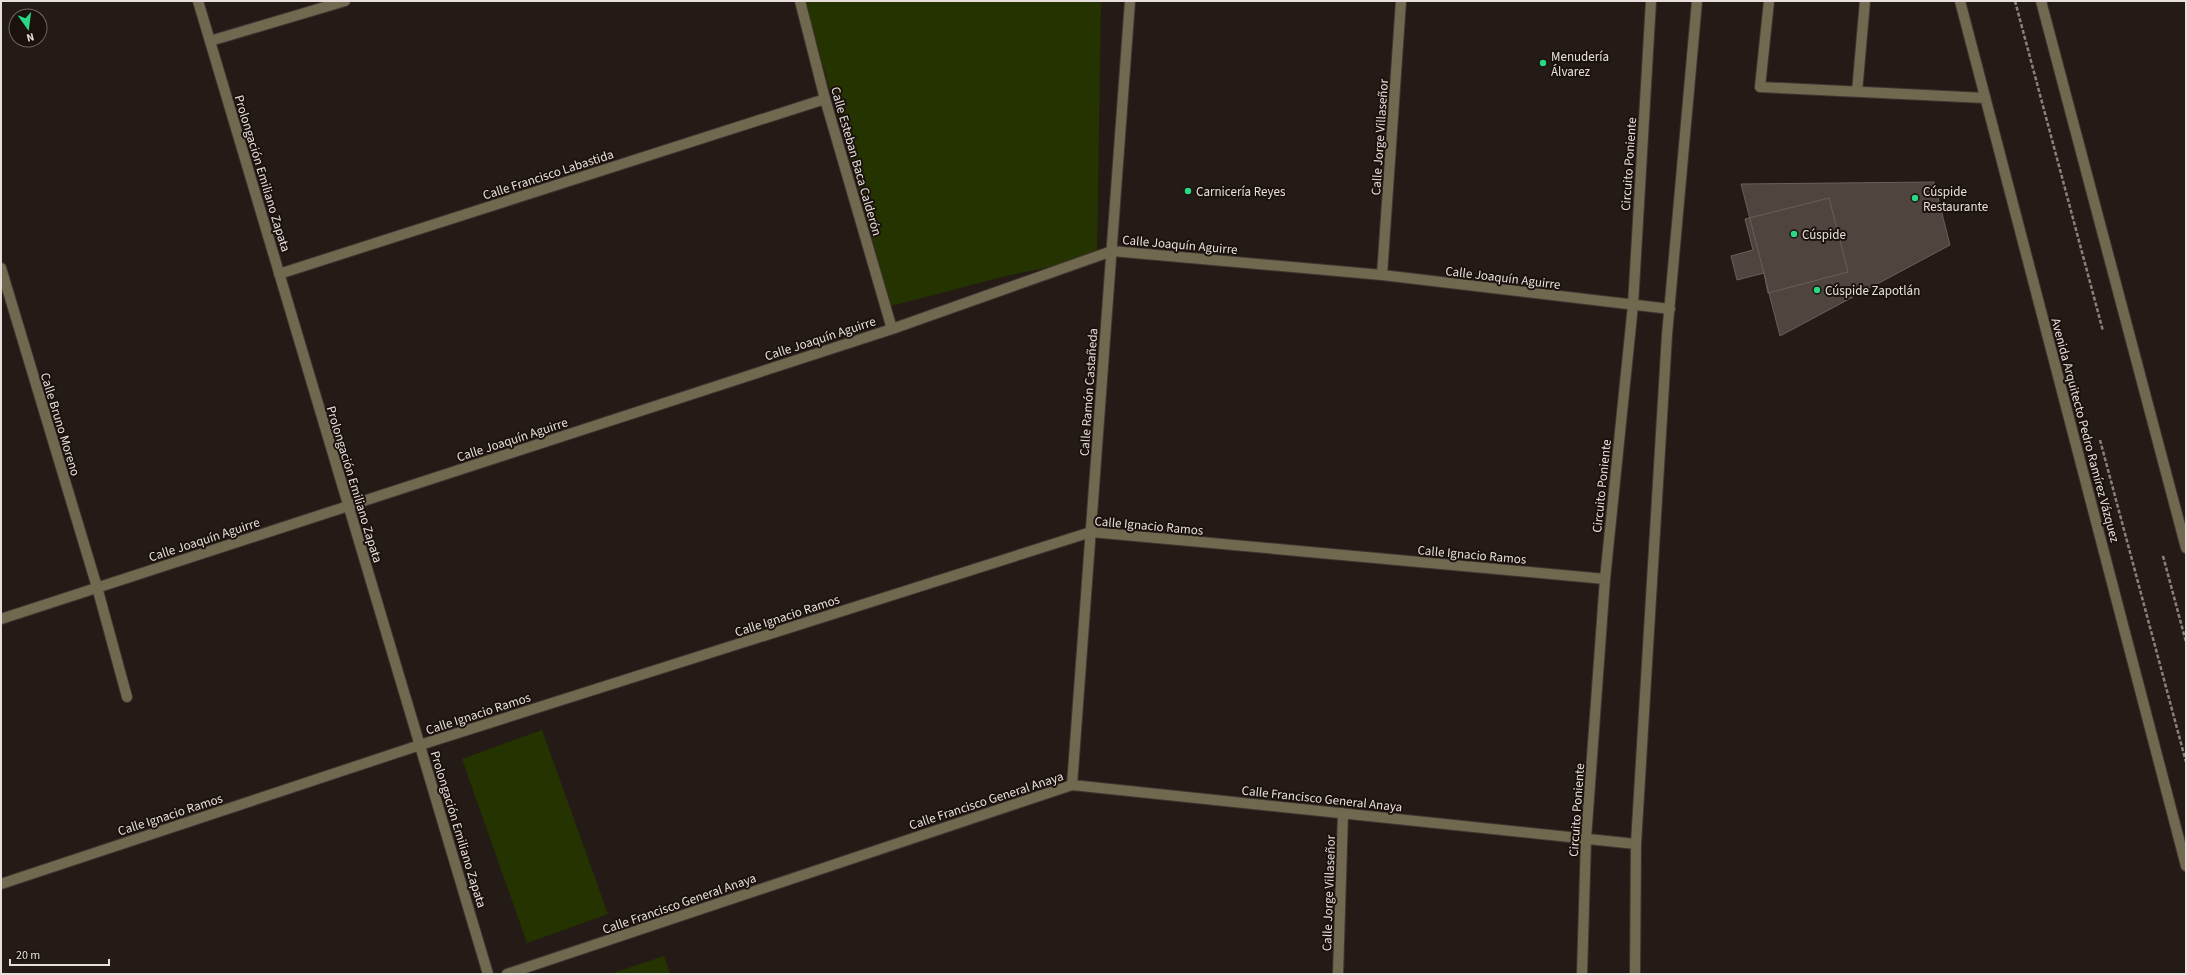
<svg xmlns="http://www.w3.org/2000/svg" width="2187" height="975" font-family="'Source Sans 3',sans-serif">
<style>
.green{fill:#243300}
.building{fill:#4f453e;stroke:#6a5f58}
.lines{fill:none;stroke-linecap:round;stroke-linejoin:round}
.minor-casing{stroke:#403632;stroke-width:12}
.path{stroke:#8a817d;stroke-width:2.5;stroke-dasharray:4 2;stroke-linecap:butt}
.minor{stroke:#70694f;stroke-width:10}
.poi-dot{fill:#28d885;stroke:#1b120d;stroke-width:1.5}
.labels{text-anchor:middle;stroke-width:4;stroke-linejoin:round;paint-order:stroke}
.poi-label{font-size:13px;fill:#e6dfdb;stroke:#1b120d;text-anchor:start}
.street-label{font-size:13px;fill:#e6dfdb;stroke:#1b120d}
</style>
<rect width="100%" height="100%" fill="#251b16"/>
<path class="green" d="M 805,1 L 1101,1 L 1097,258 L 1010,275 L 891,306 Z
M 542,730 L 608,914 L 527,943 L 462,759 Z
M 664,956 L 670,974 L 610,974 Z"/>
<path class="building" d="M 1934,182 L 1950,245 L 1780,336 L 1741,184 Z
M 1829,198 L 1848,272 L 1768,293 L 1764,273 L 1737,280 L 1731,256 L 1753,250 L 1745,219 Z"/>
<g class="lines">
<defs>
<path id="minor" d="M 198,1 L 488,974
M 800,1 L 825,99 L 892,329
M 1769,1 L 1760,87 L 1985,98
M 1960,1 L 2186,866
M 2041,1 L 2186,548
M 210,41 L 345,1
M 1857,92 L 1865,1
M 1,268 L 97,587 L 127,697
M 279,274 L 825,99
M 1382,275 L 1401,1
M 1,619 L 892,329 L 1112,251 L 1382,275 L 1670,309
M 1072,785 L 1130,1
M 1,884 L 420,745 L 1091,532 L 1605,579
M 507,974 L 1072,785 L 1636,844
M 1338,974 L 1343,813
M 1582,974 L 1586,839 L 1605,579 L 1633,305 L 1651,1
M 1635,974 L 1636,844 L 1667,335 L 1697,1"/>
</defs>
<use href="#minor" class="minor-casing"/>
<path class="path" d="M 2015,1 L 2103,331
M 2100,440 L 2186,762
M 2163,556 L 2186,642"/>
<use href="#minor" class="minor"/>
</g>
<g class="poi-dot">
<circle cx="1543" cy="63" r="4"/>
<circle cx="1188" cy="191" r="4"/>
<circle cx="1915" cy="198" r="4"/>
<circle cx="1794" cy="234" r="4"/>
<circle cx="1817" cy="290" r="4"/>
</g>
<g class="labels">
<g class="poi-label">
<text x="1551" y="61">Menudería<tspan x="1551" dy="15">Álvarez</tspan></text>
<text x="1196" y="196">Carnicería Reyes</text>
<text x="1923" y="196">Cúspide<tspan x="1923" dy="15">Restaurante</tspan></text>
<text x="1802" y="239">Cúspide</text>
<text x="1825" y="295">Cúspide Zapotlán</text>
</g>
<g class="street-label">
<text transform="translate(1379 137) rotate(-86)" y="5">Calle Jorge Villaseñor</text>
<text transform="translate(857 161) rotate(74)" y="5">Calle Esteban Baca Calderón</text>
<text transform="translate(1628 164) rotate(-86)" y="5">Circuito Poniente</text>
<text transform="translate(263 173) rotate(73)" y="5">Prolongación Emiliano Zapata</text>
<text transform="translate(548 174) rotate(-18)" y="5">Calle Francisco Labastida</text>
<text transform="translate(1180 244) rotate(5)" y="5">Calle Joaquín Aguirre</text>
<text transform="translate(1503 277) rotate(7)" y="5">Calle Joaquín Aguirre</text>
<text transform="translate(820 338) rotate(-18)" y="5">Calle Joaquín Aguirre</text>
<text transform="translate(1088 392) rotate(-86)" y="5">Calle Ramón Castañeda</text>
<text transform="translate(61 424) rotate(73)" y="5">Calle Bruno Moreno</text>
<text transform="translate(2086 430) rotate(75)" y="5">Avenida Arquitecto Pedro Ramírez Vázquez</text>
<text transform="translate(512 439) rotate(-18)" y="5">Calle Joaquín Aguirre</text>
<text transform="translate(355 484) rotate(73)" y="5">Prolongación Emiliano Zapata</text>
<text transform="translate(1601 486) rotate(-84)" y="5">Circuito Poniente</text>
<text transform="translate(1149 525) rotate(5)" y="5">Calle Ignacio Ramos</text>
<text transform="translate(204 539) rotate(-18)" y="5">Calle Joaquín Aguirre</text>
<text transform="translate(1472 554) rotate(5)" y="5">Calle Ignacio Ramos</text>
<text transform="translate(787 615) rotate(-18)" y="5">Calle Ignacio Ramos</text>
<text transform="translate(478 713) rotate(-18)" y="5">Calle Ignacio Ramos</text>
<text transform="translate(1322 798) rotate(6)" y="5">Calle Francisco General Anaya</text>
<text transform="translate(986 800) rotate(-18)" y="5">Calle Francisco General Anaya</text>
<text transform="translate(1576 810) rotate(-86)" y="5">Circuito Poniente</text>
<text transform="translate(170 814) rotate(-18)" y="5">Calle Ignacio Ramos</text>
<text transform="translate(459 829) rotate(73)" y="5">Prolongación Emiliano Zapata</text>
<text transform="translate(1328 893) rotate(-88)" y="5">Calle Jorge Villaseñor</text>
<text transform="translate(679 903) rotate(-19)" y="5">Calle Francisco General Anaya</text>
</g>
</g>
<rect width="2187" height="975" fill="none" stroke="#e6dfdb" stroke-width="4"/>
<g transform="translate(28 28) rotate(166)"><circle r="19" fill="#1b120d" stroke="#6c645f"/>
<path d="M0-3L7 15L0 10L-7 15Z" fill="#28d885"/>
<text y="-6" font-size="11" font-weight="bold" text-anchor="middle" fill="#e6dfdb">N</text>
</g>
<path d="M10 959v6h99v-6" fill="none" stroke="#e6dfdb" stroke-width="2"/>
<text x="16" y="959" font-size="12" fill="#e6dfdb" stroke="#1b120d" stroke-width="3" paint-order="stroke">20 m</text>
</svg>
